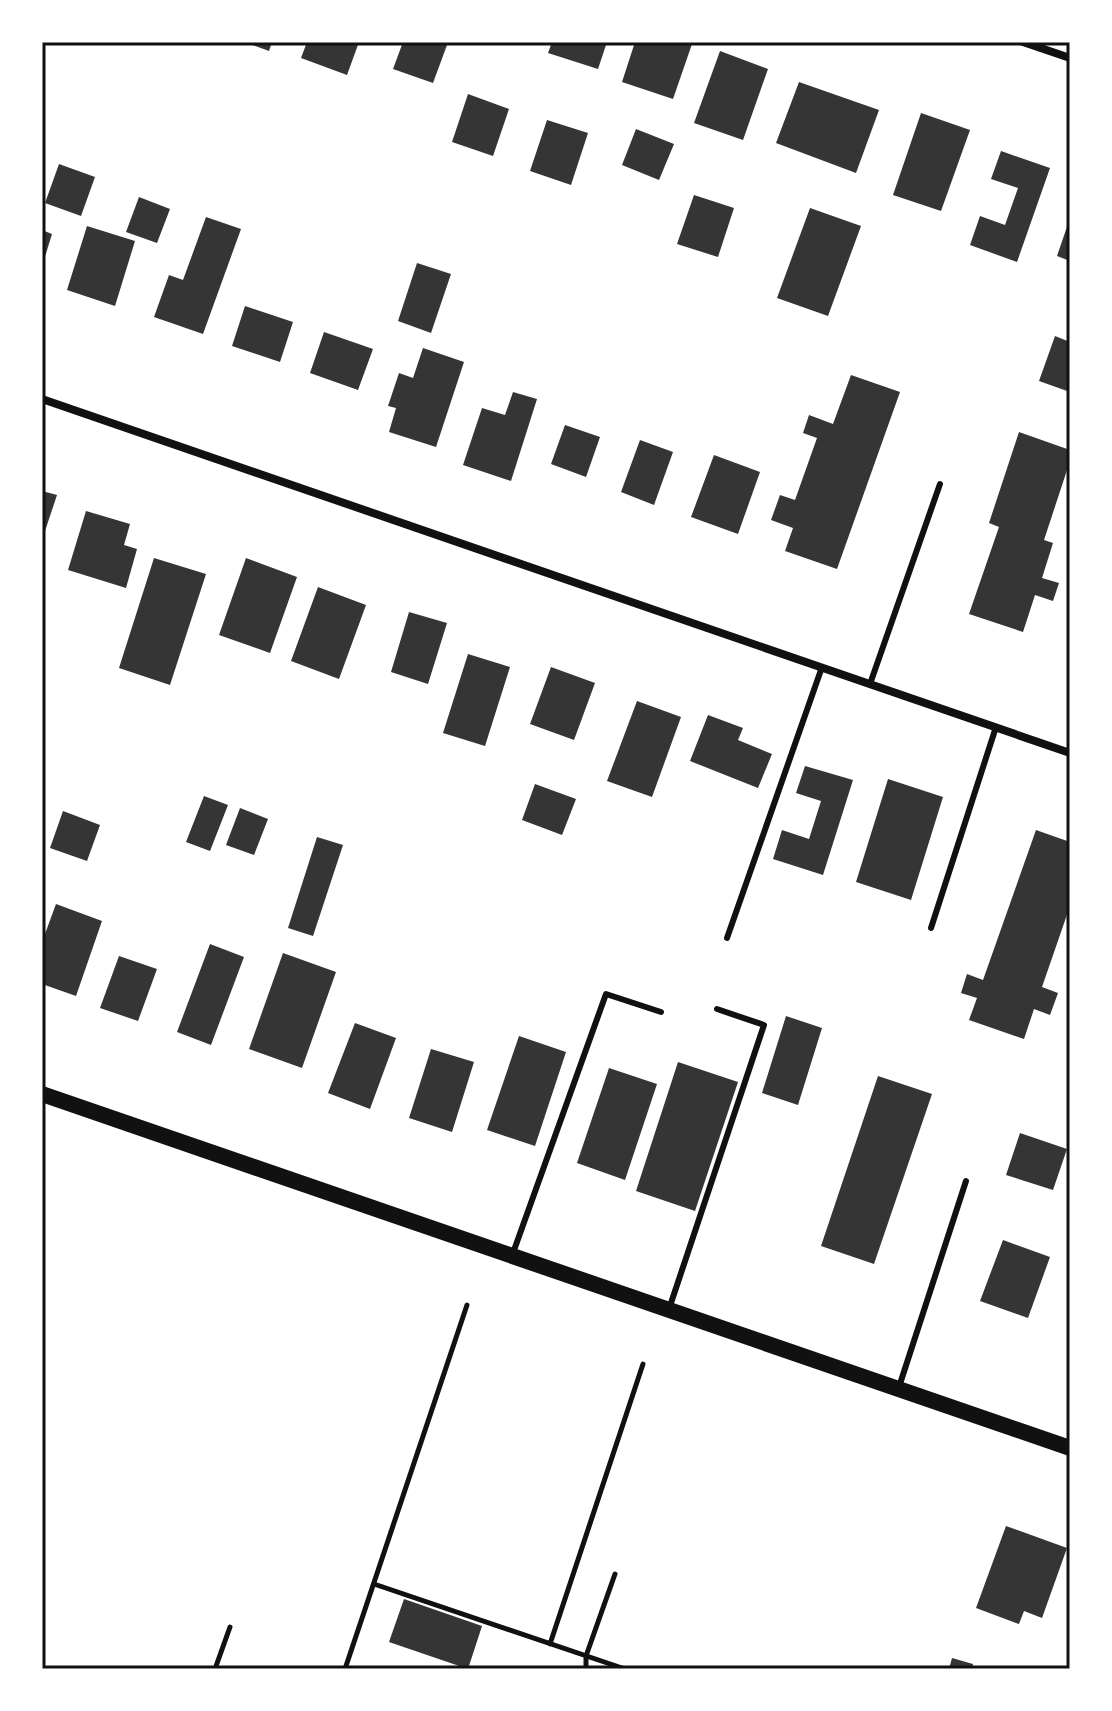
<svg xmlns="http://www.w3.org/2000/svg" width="1112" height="1711" font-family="'Playfair Display',serif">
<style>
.building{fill:#353535}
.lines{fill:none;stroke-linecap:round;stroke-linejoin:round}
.path{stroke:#111;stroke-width:5}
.service{stroke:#111;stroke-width:6}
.minor{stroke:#111;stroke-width:8}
.secondary{stroke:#111;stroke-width:16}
.neatline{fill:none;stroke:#111;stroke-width:3}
</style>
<rect width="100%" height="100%" fill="#fff"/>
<path class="building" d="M 244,42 L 272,42 L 269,51 Z
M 307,42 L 359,42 L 347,75 L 301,58 Z
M 403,42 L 447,45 L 433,83 L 393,69 Z
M 552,42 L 607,42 L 598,69 L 548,53 Z
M 635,42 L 692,44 L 673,99 L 622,82 Z
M 720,51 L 768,69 L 743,140 L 694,123 Z
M 799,82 L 879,110 L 856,173 L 776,143 Z
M 468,94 L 509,109 L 493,156 L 452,142 Z
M 921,113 L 970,130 L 941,211 L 893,195 Z
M 547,120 L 588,133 L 571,185 L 530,171 Z
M 636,129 L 674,144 L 659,180 L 622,165 Z
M 1001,151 L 1050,168 L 1017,262 L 970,245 L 980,216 L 1005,225 L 1018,188 L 991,179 Z
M 59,164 L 95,177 L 81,216 L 45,203 Z
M 694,195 L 734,208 L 718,257 L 677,244 Z
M 139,197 L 170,209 L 157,243 L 126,232 Z
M 810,208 L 861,226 L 828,316 L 777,298 Z
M 206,217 L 241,229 L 203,334 L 154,317 L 169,275 L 183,280 Z
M 1070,218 L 1070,261 L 1057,256 Z
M 87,226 L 135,241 L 115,306 L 67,290 Z
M 42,230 L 52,234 L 43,263 L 42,263 Z
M 417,263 L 451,274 L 431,333 L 398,321 Z
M 245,306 L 293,322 L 280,362 L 232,346 Z
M 324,332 L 373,349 L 358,390 L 310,373 Z
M 1055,336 L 1070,342 L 1070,392 L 1039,381 Z
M 423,348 L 464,362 L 436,447 L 389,432 L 396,408 L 388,406 L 399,373 L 413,378 Z
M 851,375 L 900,392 L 837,569 L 785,551 L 793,528 L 771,520 L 780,495 L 795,500 L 817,438 L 803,433 L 809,415 L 833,424 Z
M 513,392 L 537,399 L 511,481 L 463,465 L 482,408 L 505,415 Z
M 565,425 L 600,437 L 586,477 L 551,464 Z
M 1019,432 L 1070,450 L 1070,461 L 1044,540 L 1053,543 L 1042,578 L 1059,583 L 1053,601 L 1035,595 L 1023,632 L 969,614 L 999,527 L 989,523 Z
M 640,440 L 673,452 L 654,505 L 621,492 Z
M 714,455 L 760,472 L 738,534 L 691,517 Z
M 42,491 L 57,495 L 43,537 L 42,537 Z
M 86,511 L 130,524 L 124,545 L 137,549 L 126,588 L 68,570 Z
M 154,558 L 206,574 L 170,685 L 119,668 Z
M 246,558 L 297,577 L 270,653 L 219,635 Z
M 318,587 L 366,605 L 339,679 L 291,661 Z
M 409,612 L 447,623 L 428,684 L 391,672 Z
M 468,654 L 510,667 L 485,746 L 443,733 Z
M 551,667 L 595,683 L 574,740 L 530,724 Z
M 637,701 L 681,717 L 652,797 L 607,781 Z
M 708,715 L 743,728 L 738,740 L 772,754 L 758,788 L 690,761 Z
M 805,766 L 853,780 L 823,875 L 773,859 L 782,830 L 809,839 L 821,801 L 796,793 Z
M 888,779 L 943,797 L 911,900 L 856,882 Z
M 535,784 L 576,799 L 562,835 L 522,820 Z
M 204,796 L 228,805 L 210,851 L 186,842 Z
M 240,808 L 268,819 L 254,855 L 226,845 Z
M 63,811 L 100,825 L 87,861 L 50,848 Z
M 1036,830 L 1070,842 L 1070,906 L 1042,987 L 1058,993 L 1050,1015 L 1034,1009 L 1024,1039 L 969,1020 L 977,998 L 961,993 L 967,974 L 983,980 Z
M 317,837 L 343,845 L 313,936 L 288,928 Z
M 56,904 L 102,921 L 76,996 L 42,984 L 42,942 Z
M 210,944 L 244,957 L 211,1045 L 177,1032 Z
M 283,953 L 336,972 L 302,1068 L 249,1049 Z
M 119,956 L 157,969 L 138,1021 L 100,1008 Z
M 786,1016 L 822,1028 L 798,1105 L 762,1093 Z
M 355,1023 L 396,1038 L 370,1109 L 328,1093 Z
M 519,1036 L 566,1052 L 535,1146 L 487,1130 Z
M 431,1049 L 474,1062 L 452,1132 L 409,1118 Z
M 678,1062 L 738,1082 L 695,1211 L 636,1191 Z
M 609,1068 L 657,1084 L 625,1180 L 577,1163 Z
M 878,1076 L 932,1094 L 874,1264 L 821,1246 Z
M 1020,1133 L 1067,1149 L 1053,1190 L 1006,1175 Z
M 1003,1240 L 1050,1257 L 1028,1318 L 980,1301 Z
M 1006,1526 L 1067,1548 L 1042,1618 L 1024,1611 L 1019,1624 L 976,1608 Z
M 404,1599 L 482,1626 L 468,1669 L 389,1642 Z
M 952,1658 L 973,1664 L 972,1669 L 949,1669 Z"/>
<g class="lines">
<path class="path" d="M 374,1584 L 625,1669
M 550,1644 L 643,1364
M 215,1669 L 230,1627
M 345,1669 L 467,1305
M 586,1669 L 586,1656 L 615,1574"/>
<path class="service" d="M 870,684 L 940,484
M 931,928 L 996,727
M 727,938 L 822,667
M 1070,1016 L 1070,1041
M 513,1253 L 606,994 L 661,1012
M 670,1306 L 764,1025 L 717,1009
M 899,1387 L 966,1181"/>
<path class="minor" d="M 1023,42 L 1070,58
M 42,399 L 1070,753"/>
<path class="secondary" d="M 42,1094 L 1070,1448"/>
</g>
<rect width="1112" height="1711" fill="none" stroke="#ffffff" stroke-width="88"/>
<rect x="44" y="44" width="1024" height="1623" class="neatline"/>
</svg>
